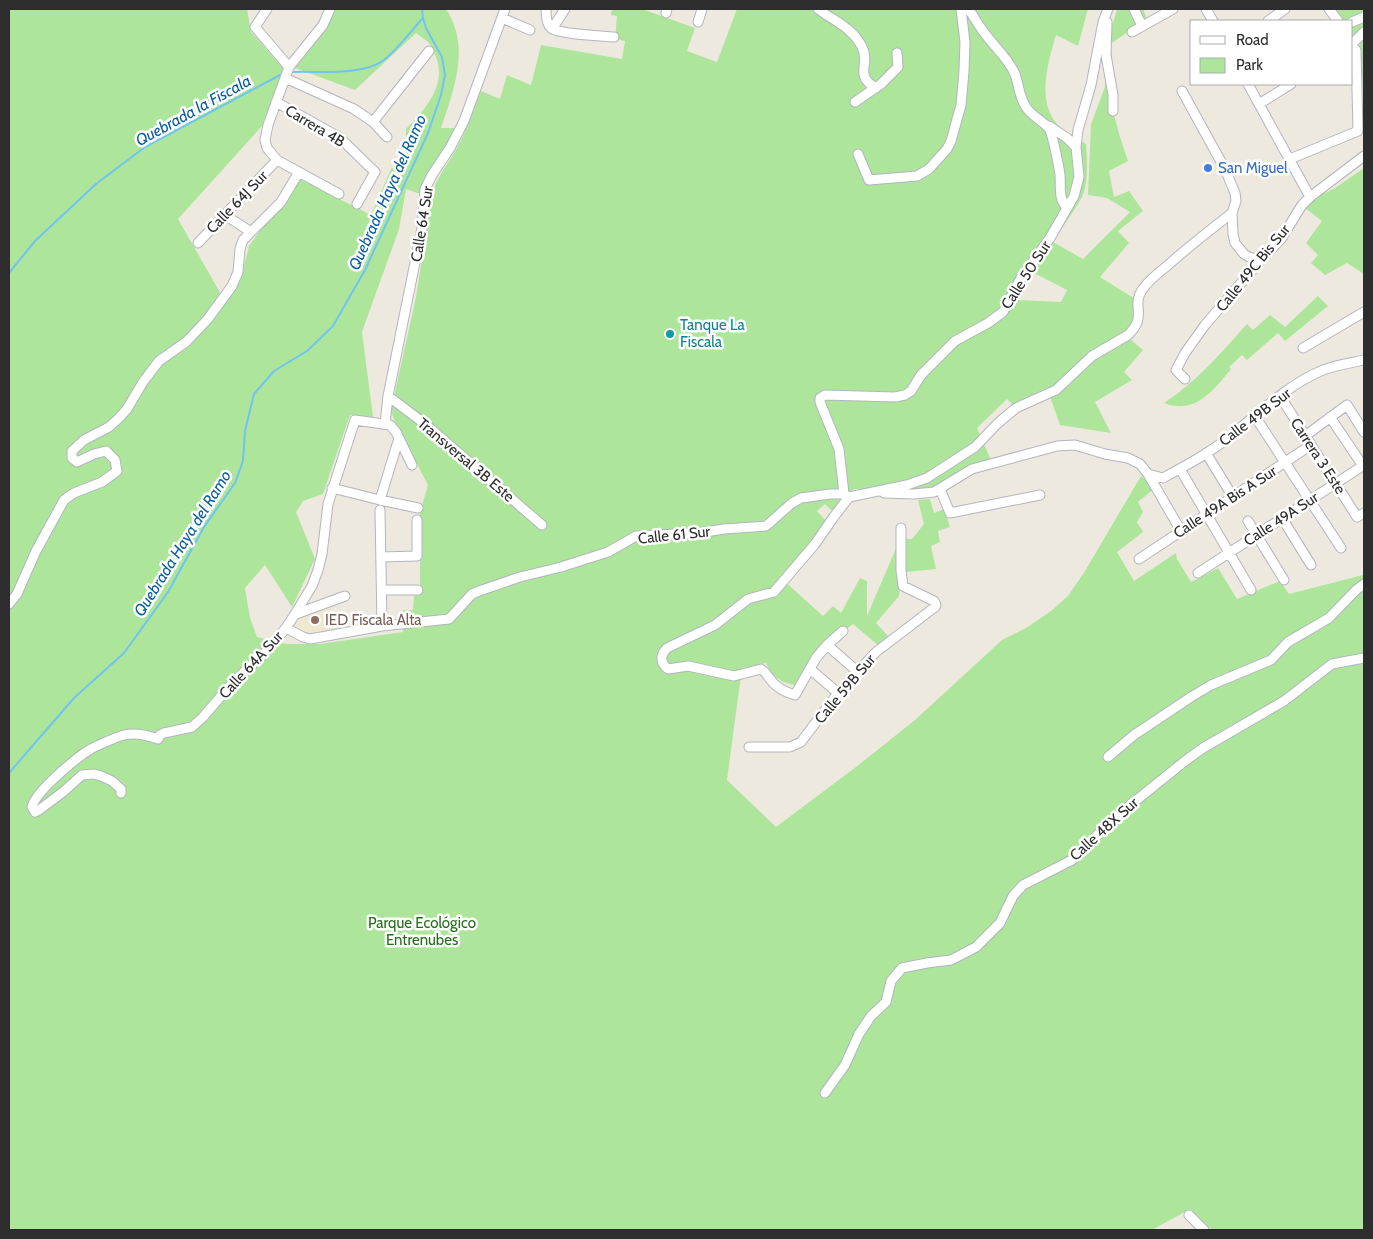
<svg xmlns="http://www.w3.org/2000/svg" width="1373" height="1239" font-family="Cabin,sans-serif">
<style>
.education{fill:#f0e8ce}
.green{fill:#ade69b;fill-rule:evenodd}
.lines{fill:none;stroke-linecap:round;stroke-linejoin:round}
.stream{stroke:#70c3f2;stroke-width:2}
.minor-casing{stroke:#b3b4c0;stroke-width:11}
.minor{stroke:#fff;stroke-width:9}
.shop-dot{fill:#3f7fe0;stroke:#fff;stroke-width:2}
.culture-dot{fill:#0f9aa8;stroke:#fff;stroke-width:2}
.education-dot{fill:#8d6e63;stroke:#fff;stroke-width:2}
.labels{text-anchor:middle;stroke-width:5;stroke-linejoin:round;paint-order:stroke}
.street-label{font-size:15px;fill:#2d2d2d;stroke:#fff}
.shop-label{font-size:15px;fill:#366cbe;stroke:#fff;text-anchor:start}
.culture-label{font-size:15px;fill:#0d838f;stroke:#fff;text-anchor:start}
.education-label{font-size:15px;fill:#785e54;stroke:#fff;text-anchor:start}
.park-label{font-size:15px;fill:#226d19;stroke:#fff}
.water-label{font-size:16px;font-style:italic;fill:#0a5fa3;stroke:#fff}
</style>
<rect width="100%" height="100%" fill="#eee9df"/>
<path class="education" d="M 332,606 L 333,633 L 313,634 L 294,627 L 303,614 Z"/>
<path class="green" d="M 9,9 L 247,9 L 251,32 L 284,69 L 262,126 L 178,219 L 226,303 L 240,282 L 249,246 L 262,228 L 278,212 L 300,179 L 371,215 L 391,169 L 399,164 L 406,153 L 406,129 C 425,110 447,85 436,57 C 434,52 432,46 429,43 C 425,39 420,36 416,33 L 355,90 L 295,68 L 329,24 L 334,9 L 446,9 C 471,47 454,89 441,128 L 455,128 L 420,194 L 406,189 L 399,229 L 362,332 L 373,417 L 350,415 L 323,494 L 303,501 L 296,512 L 315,559 L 292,607 L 265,565 L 245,588 L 250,618 L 257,637 L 287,644 L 320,644 L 403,632 L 403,610 L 413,610 L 414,596 L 420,595 L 420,512 L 428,485 L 394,420 L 391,410 L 416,297 L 433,190 C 440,172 449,163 458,146 C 467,129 474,109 481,91 L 500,99 L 507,75 L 531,85 L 541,45 L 622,59 L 625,41 L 615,39 L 617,16 L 611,15 L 612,9 L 642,9 L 695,28 L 687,51 L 717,62 L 737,9 L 1088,9 L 1078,46 L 1056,35 C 1048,63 1035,103 1060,127 C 1067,134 1077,138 1086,144 C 1087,160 1089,179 1083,195 C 1077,208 1061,228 1053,242 L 1083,259 L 1130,212 L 1107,198 L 1088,195 L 1091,124 L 1105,87 L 1105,54 L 1111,50 L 1116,98 L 1113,111 L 1120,137 L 1128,161 L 1109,171 L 1114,197 L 1129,191 L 1143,211 L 1118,231 L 1129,243 L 1100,277 L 1135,299 C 1135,314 1135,323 1123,333 L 1143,350 L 1124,372 L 1132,380 L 1095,402 L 1111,433 L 1060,425 L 1047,388 L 1013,405 L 1007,399 L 977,428 L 991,460 C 981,463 971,464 962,469 C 952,474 946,483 936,486 C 916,494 876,489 854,489 L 834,513 L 825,504 L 817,511 L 826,521 L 812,544 L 782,579 L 823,616 L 833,606 L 841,613 L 860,578 L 867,581 L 867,616 L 900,539 L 912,539 L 924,524 L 918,500 L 930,499 L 934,513 L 944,509 L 950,527 L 938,531 L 940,542 L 931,546 L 936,569 L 906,572 L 901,571 L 899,596 L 876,623 L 890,638 L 879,646 L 853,624 L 826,644 L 795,685 C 779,682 773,677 766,663 L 742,668 L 727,780 L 776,827 L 856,767 L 915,720 L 1002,640 L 1026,628 L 1051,611 L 1068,596 L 1085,571 L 1141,476 L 1156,487 L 1138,502 L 1143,512 L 1137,522 L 1143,532 L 1117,552 L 1134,581 L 1176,553 L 1177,559 L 1191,582 L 1218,568 L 1237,599 L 1280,581 L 1289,594 L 1363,575 L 1364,565 L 1364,1230 L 1212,1230 L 1190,1209 L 1152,1230 L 9,1230 ZM 1032,272 L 1067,290 L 1061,302 L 1017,300 L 1024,283 Z
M 1117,9 L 1143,9 L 1147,19 L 1106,47 Z
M 1324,9 L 1364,9 L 1364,105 L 1360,44 L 1356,37 L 1352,41 L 1352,21 L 1331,21 Z
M 1364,168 L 1364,274 L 1347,263 L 1325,275 L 1311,263 L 1318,255 L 1306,243 L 1322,221 L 1305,208 L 1315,198 L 1335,188 Z
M 1318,296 L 1328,306 L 1285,341 L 1278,333 L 1247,360 L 1242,355 L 1229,367 L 1231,369 C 1213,391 1195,415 1164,403 C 1196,382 1221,353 1247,324 L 1253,330 L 1270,315 L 1285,327 Z"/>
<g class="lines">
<path class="stream" d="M 293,72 C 318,71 363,76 384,60 C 398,49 410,32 423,18
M 9,273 L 35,241 L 96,184 L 145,147 L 282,74
M 9,773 L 74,698 L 124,653 L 168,592 L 204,527 L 235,483 L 243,461 L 245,431 L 254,394 L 274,371 L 307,351 L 333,326 L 365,270 L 428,133 L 441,95 L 445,75 L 442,57 L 426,28 L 423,18 L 422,9"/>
<defs>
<path id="minor" d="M 267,9 L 255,27 L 289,67
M 330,9 L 323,25 L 289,67 L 268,125 L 265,140 L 267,148 L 277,160 L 339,194
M 546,9 C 546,14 546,24 551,28 C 558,34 602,36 614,37
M 818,9 C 834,21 853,28 862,47 C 871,64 853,75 876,88
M 968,9 C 973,14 976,22 981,28 C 991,44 1008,57 1015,74 C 1019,85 1019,97 1026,107 C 1032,117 1047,123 1050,130 C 1053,137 1059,167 1060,175 C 1061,187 1058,199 1067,208
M 1134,9 L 1142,26
M 1206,9 L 1213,21
M 1329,9 L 1338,21
M 666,13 L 667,9
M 502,18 L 530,30
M 1268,21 L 1285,9
M 698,22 L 702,9
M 1107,22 L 1106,55 L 1113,95 L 1113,111
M 1352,22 L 1364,17
M 552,29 L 565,9
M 1132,32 L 1173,9
M 1352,44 L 1364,32
M 285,78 L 354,109 L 373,122 L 387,137
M 1248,84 L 1310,197
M 1182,91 L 1225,169 L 1235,193 L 1236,201 L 1232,213 L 1233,234 L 1235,243 L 1244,254 L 1249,257 L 1261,260
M 276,102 L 339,137 L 375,172 L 357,204
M 855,102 L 881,84 L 898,67 L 897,53
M 1259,104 L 1291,84
M 373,122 L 429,51
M 1049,126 L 1067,138 L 1076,147
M 858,154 L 869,180 L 917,176 L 929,169 L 947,149 L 951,141 L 961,105 L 964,71 L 965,42 L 961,9
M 1290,159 L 1358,131 L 1356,50 L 1352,47
M 225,215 L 251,232
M 198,243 L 277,160
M 1303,348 L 1364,312
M 1185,379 L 1176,370 L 1185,353 L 1205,325 L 1261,260 L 1281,239 L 1302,205 L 1310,197 L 1364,156
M 388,396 L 425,424 L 542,525
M 1280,396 L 1357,517 L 1364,513
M 1254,415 L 1341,548
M 1330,417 L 1363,466
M 385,424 L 388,396 L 422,228 L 425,189 L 432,175 L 450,148 L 464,121 L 505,9
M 1305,436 L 1347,405 L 1364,432
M 1206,453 L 1233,497
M 1180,469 L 1251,590
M 1148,474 L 1163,478 C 1187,465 1211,452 1232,435 C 1260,412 1289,384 1323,370 C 1336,365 1351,363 1364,360
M 332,488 L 380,500 L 418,508
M 940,489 L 950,513 L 1040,495
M 884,493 L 914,494 L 934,492 L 972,469 L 1057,446 L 1075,445 L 1105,454 L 1128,458 L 1140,464 L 1148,474 L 1181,531
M 844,494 L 839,449 L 820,402 L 820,398 L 825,395 L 895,397 L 905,395 L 911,391 L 921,375 L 955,341 L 988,323 L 1003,312 L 1021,278 L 1050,238 L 1074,196 L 1079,177 L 1076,147 L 1078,130 L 1091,85 L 1103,22 L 1108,9
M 380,500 L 399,438
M 380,510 L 382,626
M 1282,518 L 1311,565
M 1248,521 L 1284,580
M 381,557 L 417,556 L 417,520
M 1139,559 L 1311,445
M 1198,573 L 1364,465
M 382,590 L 418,590
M 9,604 L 17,594 L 36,551 L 64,500 L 74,493 L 102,482 L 117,471 L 115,460 L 106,451 L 94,454 L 77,462 L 72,458 L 72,451 L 84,440 L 109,427 L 119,418 L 127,409 L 143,382 L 159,361 L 186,342 L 207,320 L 232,286 L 238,272 L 240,249 L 243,240 L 281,202 L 299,172
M 296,614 L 345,596
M 286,628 L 303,637 L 310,639 L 382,626 L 449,619 L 472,594 L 479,591 L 520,577 L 561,567 L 608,552 L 636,536 L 699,533 L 724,529 L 766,526 L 792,503 L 801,498 L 830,494 L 844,494 L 849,497
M 843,631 L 827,645 L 816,658 L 795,695 C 785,692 776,688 770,679 C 767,675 766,672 761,669 L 734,676 L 688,666 L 668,669 C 660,663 660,655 667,648 L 715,625 L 748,599 L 774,592 L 815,544 L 833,518 L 849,497 L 907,485 L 927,478 L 975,447 L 998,423 L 1016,408 L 1056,390 L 1092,356 L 1128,335 C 1148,316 1131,307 1142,290 C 1148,281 1158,273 1167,266 C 1188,247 1210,230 1232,213
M 827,645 L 858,672
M 810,669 L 838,693
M 749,747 L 790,747 L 801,742 L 838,693 L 876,652 L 935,607 L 936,605 L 934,601 L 903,586 L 901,570 L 901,528
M 1108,757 L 1134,735 L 1191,697 L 1211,685 L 1271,660 L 1288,642 L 1329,618 L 1356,590 L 1364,584
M 121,793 L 121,789 L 112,781 L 101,776 L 94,774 L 82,775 L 63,792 L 39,810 L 35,812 L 32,807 C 35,792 75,759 89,750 C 96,746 116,737 124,735 C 136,732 147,735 158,739 L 160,735 L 164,733 L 192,727 L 203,717 L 234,681 L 263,655 L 286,628 L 295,614 L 312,586 L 318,570 L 322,554 L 328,504 L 355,420 L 390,425 L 396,432 L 412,465
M 825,1093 L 845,1065 L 859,1034 L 871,1016 L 886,1002 L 891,981 L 902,968 L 927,963 L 951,960 L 976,947 L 1000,923 L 1013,896 L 1023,885 L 1072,860 L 1081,853 L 1108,823 L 1185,761 L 1203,748 L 1284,701 L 1332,664 L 1364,658
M 1189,1215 L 1204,1230"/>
</defs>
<use href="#minor" class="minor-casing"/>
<use href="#minor" class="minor"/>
</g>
<circle class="shop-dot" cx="1208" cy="168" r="5"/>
<circle class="culture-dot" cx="670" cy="334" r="5"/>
<circle class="education-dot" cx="315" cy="620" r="5"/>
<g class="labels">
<g class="street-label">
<text transform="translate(315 126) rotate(31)" y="5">Carrera 4B</text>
<text transform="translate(237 202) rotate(-46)" y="5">Calle 64J Sur</text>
<text transform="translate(422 224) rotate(-81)" y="5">Calle 64 Sur</text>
<text transform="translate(1253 268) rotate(-51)" y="5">Calle 49C Bis Sur</text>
<text transform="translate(1026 275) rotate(-57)" y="5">Calle 50 Sur</text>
<text transform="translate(1255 417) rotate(-37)" y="5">Calle 49B Sur</text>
<text transform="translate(1318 456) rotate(57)" y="5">Carrera 3 Este</text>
<text transform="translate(466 460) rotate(40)" y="5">Transversal 3B Este</text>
<text transform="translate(1225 502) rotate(-33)" y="5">Calle 49A Bis A Sur</text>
<text transform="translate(1281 519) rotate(-33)" y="5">Calle 49A Sur</text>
<text transform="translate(674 535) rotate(-6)" y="5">Calle 61 Sur</text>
<text transform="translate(251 665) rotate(-47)" y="5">Calle 64A Sur</text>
<text transform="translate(845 689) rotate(-50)" y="5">Calle 59B Sur</text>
<text transform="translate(1104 829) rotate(-42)" y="5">Calle 48X Sur</text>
</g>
<g class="shop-label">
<text x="1218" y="173">San Miguel</text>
</g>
<g class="culture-label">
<text x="680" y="330">Tanque La<tspan x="680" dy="17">Fiscala</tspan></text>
</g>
<g class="education-label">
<text x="325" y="625">IED Fiscala Alta</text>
</g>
<g class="park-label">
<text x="422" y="928">Parque Ecológico<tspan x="422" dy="17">Entrenubes</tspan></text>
</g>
<g class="water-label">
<text transform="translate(193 110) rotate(-29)" y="6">Quebrada la Fiscala</text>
<text transform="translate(387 192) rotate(-66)" y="6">Quebrada Haya del Ramo</text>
<text transform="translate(182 543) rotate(-58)" y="6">Quebrada Haya del Ramo</text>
</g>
</g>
<rect width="1373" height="1239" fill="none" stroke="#2d2d2d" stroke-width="20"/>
<rect x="1190" y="20" width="162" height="65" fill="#ffffff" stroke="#ababab"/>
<rect x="1200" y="36" width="25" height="8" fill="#ffffff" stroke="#ababab"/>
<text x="1236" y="45" font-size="15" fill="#2d2d2d">Road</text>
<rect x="1200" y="58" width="25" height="15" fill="#ade69b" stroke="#ababab"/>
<text x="1236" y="70" font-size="15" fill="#2d2d2d">Park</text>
</svg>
